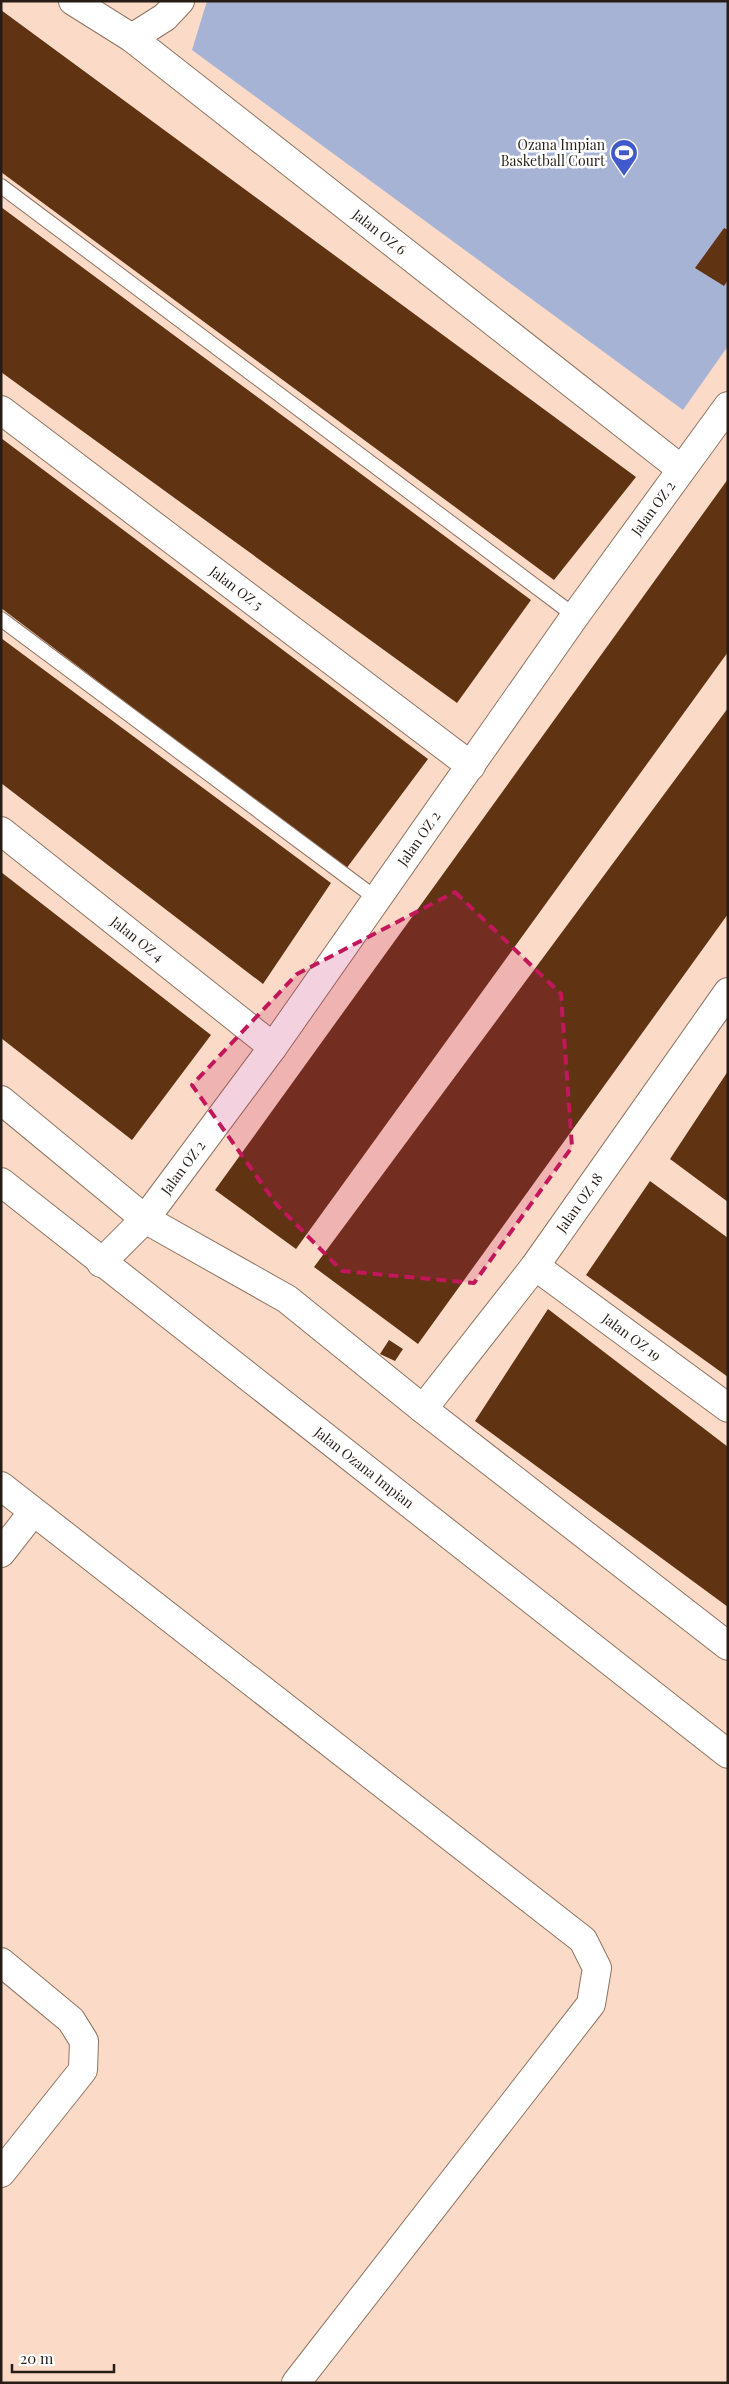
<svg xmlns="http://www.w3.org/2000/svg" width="729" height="2384" font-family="'Playfair Display',serif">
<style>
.green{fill:#a7b3d5}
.building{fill:#603313}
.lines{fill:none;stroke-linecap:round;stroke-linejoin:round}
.lane-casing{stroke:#8f7362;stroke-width:16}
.street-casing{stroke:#8f7362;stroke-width:30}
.lane{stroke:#fff;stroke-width:14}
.street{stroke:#fff;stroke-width:28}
.marked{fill:#c2185b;fill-opacity:0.2;stroke:#c2185b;stroke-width:4;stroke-dasharray:10 6;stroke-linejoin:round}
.labels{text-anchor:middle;stroke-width:5;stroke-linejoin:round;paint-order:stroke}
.poi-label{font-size:14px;fill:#281d16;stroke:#fff;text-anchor:end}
.street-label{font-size:14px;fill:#281d16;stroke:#fff}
</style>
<rect width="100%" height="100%" fill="#fbdbc8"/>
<path class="green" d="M 207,1 L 728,1 L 728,346 L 683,410 L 192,50 Z"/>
<path class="building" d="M 1,10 L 636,477 L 554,580 L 1,172 Z
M 1,207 L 531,600 L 457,703 L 1,372 Z
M 724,228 L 728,230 L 728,280 L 724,286 L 695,268 Z
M 1,438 L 428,759 L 346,869 L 1,608 Z
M 728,479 L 728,652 L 296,1249 L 215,1190 Z
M 1,638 L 331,883 L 263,984 L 1,783 Z
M 728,708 L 728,914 L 418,1344 L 314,1267 Z
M 1,872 L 211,1035 L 132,1140 L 1,1038 Z
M 728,1071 L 728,1202 L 670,1159 Z
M 650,1181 L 728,1238 L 728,1377 L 586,1275 Z
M 548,1309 L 728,1447 L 728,1607 L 475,1421 Z
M 389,1340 L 403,1349 L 395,1361 L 380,1354 Z"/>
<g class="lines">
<defs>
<path id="lane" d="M 1,186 L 575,616
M 1,619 L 377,899"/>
<g id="street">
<path id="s1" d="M 73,1 L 132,38 L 681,469"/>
<path d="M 132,38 L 165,17 L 180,1"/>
<path id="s2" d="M 1,410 L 471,766"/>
<path id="s3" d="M 1,831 L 273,1047"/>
<path d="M 1,1100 L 145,1219 L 287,1299 L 423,1409 L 728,1646"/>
<path id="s4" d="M 1,1182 L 728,1754"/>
<path id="s5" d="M 101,1263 L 145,1219 L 273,1047 L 575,616 L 728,406"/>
<path id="s6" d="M 535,1266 L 728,1408"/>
<path id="s7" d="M 423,1409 L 535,1266 L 728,992"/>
<path d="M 1,1486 L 583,1940 L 597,1968 L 591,2004 L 296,2383"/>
<path d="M 1,1553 L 33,1512"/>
<path d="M 1,1962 L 71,2020 L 84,2041 L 83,2070 L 1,2173"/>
</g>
</defs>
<use href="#lane" class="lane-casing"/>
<use href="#street" class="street-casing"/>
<use href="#lane" class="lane"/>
<use href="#street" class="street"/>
</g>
<path class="marked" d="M 455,892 L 561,994 L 572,1147 L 474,1283 L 342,1271 L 277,1205 L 192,1085 L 297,974 Z"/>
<defs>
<symbol id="stadium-pin" viewBox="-11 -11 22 30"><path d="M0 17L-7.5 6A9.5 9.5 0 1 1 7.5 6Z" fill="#4259cc" stroke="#fff"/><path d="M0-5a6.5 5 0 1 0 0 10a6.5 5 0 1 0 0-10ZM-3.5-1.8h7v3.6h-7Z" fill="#fff"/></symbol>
</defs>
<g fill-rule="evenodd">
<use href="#stadium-pin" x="608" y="137" width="32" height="43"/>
</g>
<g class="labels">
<g class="poi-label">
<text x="605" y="150">Ozana Impian<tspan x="605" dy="16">Basketball Court</tspan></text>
</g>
<g class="street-label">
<text dy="5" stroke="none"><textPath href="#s1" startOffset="384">Jalan OZ 6</textPath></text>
<text dy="5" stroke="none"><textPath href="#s5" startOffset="936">Jalan OZ 2</textPath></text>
<text dy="5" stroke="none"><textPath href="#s2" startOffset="295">Jalan OZ 5</textPath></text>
<text dy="5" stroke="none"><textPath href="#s5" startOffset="531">Jalan OZ 2</textPath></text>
<text dy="5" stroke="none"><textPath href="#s3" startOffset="174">Jalan OZ 4</textPath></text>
<text dy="5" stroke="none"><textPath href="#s5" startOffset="126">Jalan OZ 2</textPath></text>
<text dy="5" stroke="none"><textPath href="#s7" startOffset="259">Jalan OZ 18</textPath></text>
<text dy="5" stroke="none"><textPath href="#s6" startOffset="120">Jalan OZ 19</textPath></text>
<text dy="5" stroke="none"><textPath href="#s4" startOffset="462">Jalan Ozana Impian</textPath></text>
</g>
</g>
<rect width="729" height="2384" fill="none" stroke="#281d16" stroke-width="5"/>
<path d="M12 2364v8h102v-8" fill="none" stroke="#281d16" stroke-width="2.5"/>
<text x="20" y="2364" font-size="15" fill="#281d16" stroke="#ffffff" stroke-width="4" paint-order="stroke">20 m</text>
</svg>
